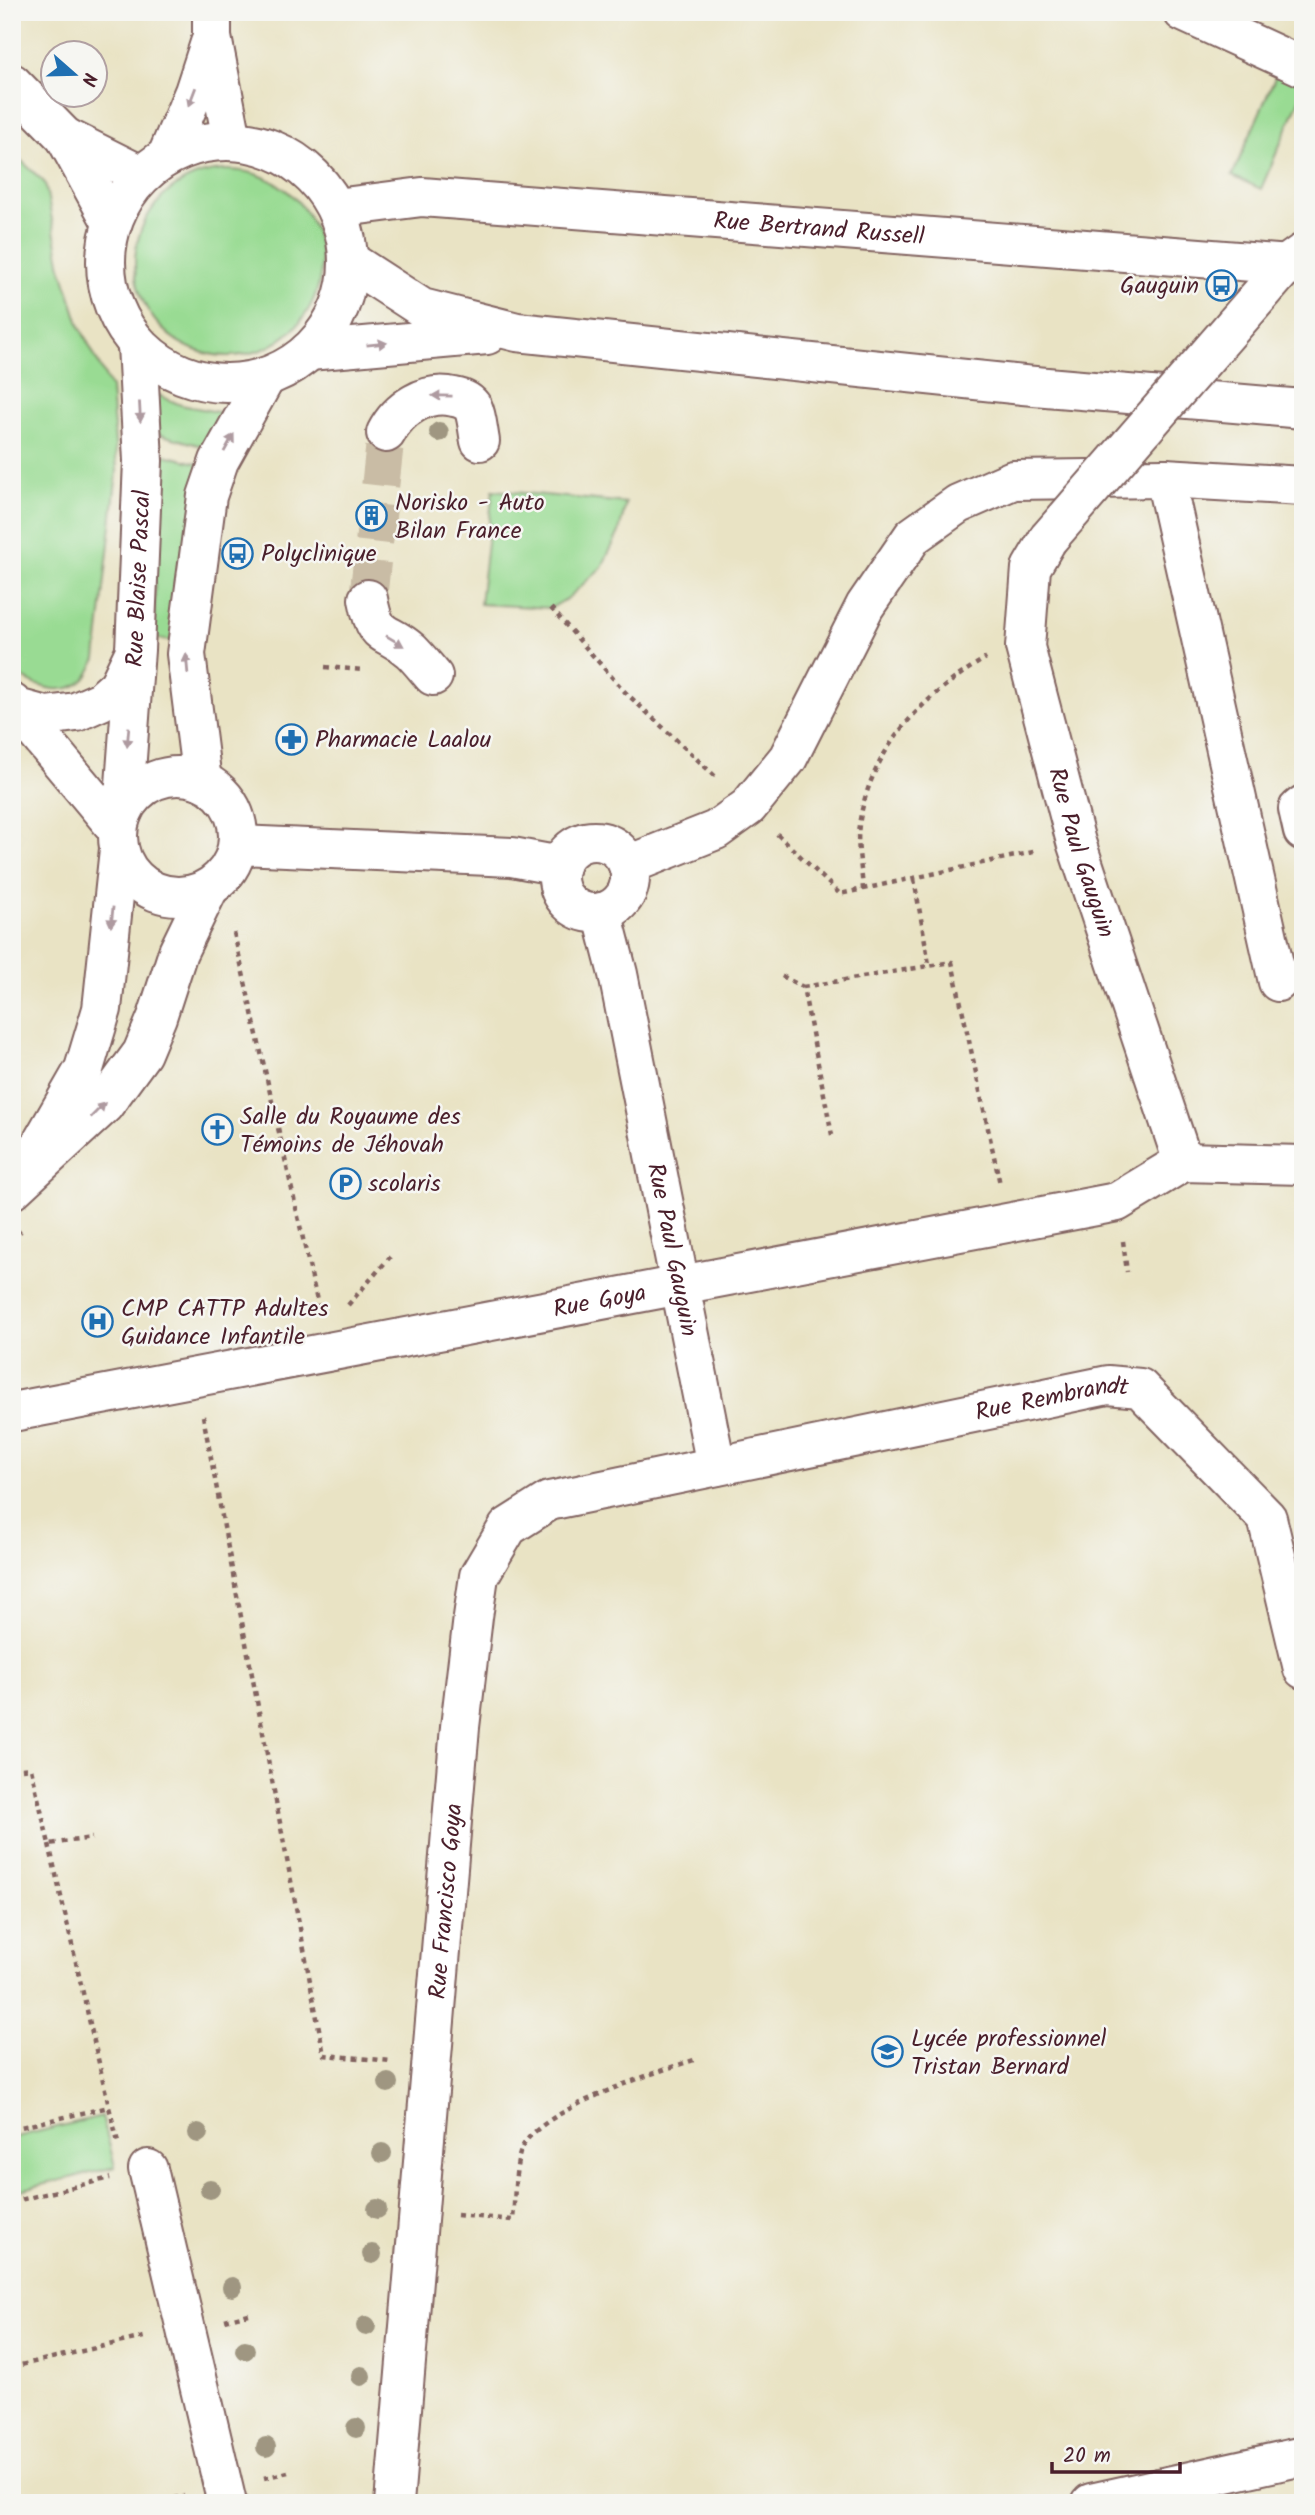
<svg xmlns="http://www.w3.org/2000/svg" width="1315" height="2515" font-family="Kalam,sans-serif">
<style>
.green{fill:#99db93;stroke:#727d5f;stroke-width:2}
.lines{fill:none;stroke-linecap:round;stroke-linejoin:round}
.minor-tunnel{stroke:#c9bca5;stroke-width:38;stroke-dasharray:38 19;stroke-linecap:butt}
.minor-casing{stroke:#826461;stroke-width:42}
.path{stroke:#826461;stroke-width:4.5;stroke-dasharray:5 5;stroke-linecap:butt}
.minor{stroke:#fff;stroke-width:38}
.minor-bridge-casing{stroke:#826461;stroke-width:42;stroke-linecap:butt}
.minor-bridge{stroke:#fff;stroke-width:38}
.tree{fill:#9f9681}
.oneway{fill:#ae9aa0}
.labels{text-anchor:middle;stroke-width:5;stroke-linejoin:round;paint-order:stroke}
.street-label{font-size:24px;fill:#4a1f2b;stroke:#f6f6f2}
.poi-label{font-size:24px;fill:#4a1f2b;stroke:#f6f6f2;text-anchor:start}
</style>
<rect width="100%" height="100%" fill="#f6f6f2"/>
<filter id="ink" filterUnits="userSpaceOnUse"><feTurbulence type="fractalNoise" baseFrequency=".0143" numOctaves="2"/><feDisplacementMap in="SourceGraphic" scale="14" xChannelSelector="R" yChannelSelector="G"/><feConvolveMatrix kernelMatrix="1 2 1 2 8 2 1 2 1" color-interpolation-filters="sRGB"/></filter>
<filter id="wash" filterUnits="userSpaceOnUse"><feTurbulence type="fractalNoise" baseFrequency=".00686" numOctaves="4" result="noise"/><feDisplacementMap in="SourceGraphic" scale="28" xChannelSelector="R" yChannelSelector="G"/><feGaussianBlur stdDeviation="1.57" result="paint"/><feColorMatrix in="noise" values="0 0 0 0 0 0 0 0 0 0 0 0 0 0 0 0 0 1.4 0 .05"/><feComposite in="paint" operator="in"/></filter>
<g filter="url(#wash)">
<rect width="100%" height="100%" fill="#e9e3c4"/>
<path class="green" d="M 1277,73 L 1303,84 L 1303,91 L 1261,189 L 1232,176 Z
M 12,152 L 45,183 L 61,267 L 80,327 L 111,388 L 117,471 L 96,659 C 93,665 90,674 85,679 C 64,699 31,686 12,670 Z
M135 263a93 93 0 1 1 186 0a93 93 0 1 1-186 0Z
M 153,393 L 181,405 L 228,414 L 209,448 L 155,433 Z
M 157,453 L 200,464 L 171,641 L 154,638 Z
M 493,490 L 626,503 L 619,532 L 602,567 L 568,598 L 551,608 L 480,604 Z
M 102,2116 L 115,2167 L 12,2192 L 12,2138 Z"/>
</g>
<g filter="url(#ink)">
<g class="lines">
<path class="minor-tunnel" d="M 368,599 L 386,433"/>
<defs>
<g id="minor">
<path d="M 212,12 L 212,37 L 232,140"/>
<path d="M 1183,12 L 1303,67"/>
<path d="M 12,83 L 65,137 L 112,223"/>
<path d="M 65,137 L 141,175"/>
<circle cx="227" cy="262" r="121"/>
<path d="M 167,156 L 194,92 L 210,43"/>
<path id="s1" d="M 336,208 L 422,197 L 1303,266"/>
<path d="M 348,260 L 422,308 L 517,332 L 1023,385 L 1303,409"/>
<path d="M 1234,325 L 1287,264 L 1301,254"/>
<path d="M 309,351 L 487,335"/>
<path d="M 386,433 C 398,409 426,390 454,397 C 460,398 469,401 473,408 C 477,416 478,431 480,441"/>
<path d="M 1165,478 L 1278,982"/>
<path id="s2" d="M 1048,539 L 1031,568 L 1025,647 L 1076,842 L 1183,1162"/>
<path d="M 368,599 C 376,642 385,628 411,651 C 419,659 426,668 433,676"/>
<path d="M 12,703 L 118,830"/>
<path d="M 17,708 L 46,716 L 76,712 L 101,701 L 118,686 L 133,655"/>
<circle cx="178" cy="836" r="60"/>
<path d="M 202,781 L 186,654 L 207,496 L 219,461 L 266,377"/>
<path d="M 1303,805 L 1298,809 L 1303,831"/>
<path id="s3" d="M 123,812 L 135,650 L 143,461 L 137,344"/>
<circle cx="594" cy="877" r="36"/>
<path d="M 238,845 L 512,857 L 560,866"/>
<path d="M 628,865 L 716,830 L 748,807 L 788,758 L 865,606 L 913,536 L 958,504 L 1013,480 L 1165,478 L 1303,486"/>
<path id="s4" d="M 602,912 L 618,974 L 716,1466"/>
<path d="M 38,1149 L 84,1069 L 102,1009 L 119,849"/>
<path d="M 12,1190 L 104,1105 L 142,1053 L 157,1017 L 178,952 L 209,888"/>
<path id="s5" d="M 12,1412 L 1117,1202 L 1183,1162 L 1303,1165"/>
<path d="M 148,2169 L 227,2503"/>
<path id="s6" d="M 394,2503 L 460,1727 L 473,1617 L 479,1576 L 508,1527 L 549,1501 L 1108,1385 L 1140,1388 L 1267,1518 L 1303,1669"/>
<path d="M 1091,2503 L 1303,2456"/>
</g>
</defs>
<use href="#minor" class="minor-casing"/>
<path class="path" d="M 551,608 L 625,692 L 717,778
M 325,667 L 363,670
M 777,834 L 840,894 L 1038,851
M 914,879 L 929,964
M 863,890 C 862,869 856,845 859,825 C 871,748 922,696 986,658
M 234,933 L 320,1314
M 782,976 L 803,987 L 832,1135
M 803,987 L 952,962 L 1000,1184
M 12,1239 L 21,1231
M 1123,1241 L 1127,1272
M 348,1305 L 390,1257
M 203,1416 L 324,2055 L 392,2061
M 12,1770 L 31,1768 L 49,1844 L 92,1838
M 49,1844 L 109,2107
M 12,2129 L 109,2107 L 118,2142
M 12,2202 L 110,2178
M 457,2215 L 513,2220 C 515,2198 514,2170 521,2150 C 535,2111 655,2072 694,2060
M 225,2320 L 249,2314
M 12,2367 L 148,2336
M 264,2478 L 288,2472
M 154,2503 L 184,2496"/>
<use href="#minor" class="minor"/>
<defs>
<path id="minor-bridge" d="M 1048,539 L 1234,325"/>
</defs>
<use href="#minor-bridge" class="minor-bridge-casing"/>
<use href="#minor-bridge" class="minor-bridge"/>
</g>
<g class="tree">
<circle cx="439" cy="432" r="10"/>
<circle cx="388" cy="2083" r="10"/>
<circle cx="198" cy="2133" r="10"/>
<circle cx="382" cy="2153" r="10"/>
<circle cx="210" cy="2189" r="10"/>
<circle cx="377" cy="2209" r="10"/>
<circle cx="372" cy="2254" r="10"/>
<circle cx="232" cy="2287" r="10"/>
<circle cx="366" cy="2326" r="10"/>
<circle cx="245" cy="2350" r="10"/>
<circle cx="361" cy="2376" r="10"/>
<circle cx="356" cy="2428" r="10"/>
<circle cx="266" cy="2447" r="10"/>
</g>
<defs><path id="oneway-solid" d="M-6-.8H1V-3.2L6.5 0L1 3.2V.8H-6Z" transform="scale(1.75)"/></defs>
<g class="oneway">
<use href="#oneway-solid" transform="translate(192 97) rotate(111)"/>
<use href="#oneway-solid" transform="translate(377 344) rotate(-6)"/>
<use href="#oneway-solid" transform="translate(442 396) rotate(-179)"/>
<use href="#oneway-solid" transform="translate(140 412) rotate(87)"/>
<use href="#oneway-solid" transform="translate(229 443) rotate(-61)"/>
<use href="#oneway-solid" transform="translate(395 641) rotate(31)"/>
<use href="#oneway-solid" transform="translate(187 664) rotate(-95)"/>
<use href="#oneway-solid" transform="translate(128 737) rotate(95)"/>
<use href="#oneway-solid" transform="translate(112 917) rotate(96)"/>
<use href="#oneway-solid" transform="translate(98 1110) rotate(-45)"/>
</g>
</g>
<defs>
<symbol id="bus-ring" viewBox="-11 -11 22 22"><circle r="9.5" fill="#f6f6f2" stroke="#1f6fb2" stroke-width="1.5"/><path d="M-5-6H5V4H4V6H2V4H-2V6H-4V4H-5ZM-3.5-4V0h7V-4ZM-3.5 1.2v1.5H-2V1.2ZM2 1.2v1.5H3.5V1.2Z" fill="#1f6fb2"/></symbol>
<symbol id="building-ring" viewBox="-11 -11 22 22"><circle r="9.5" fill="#f6f6f2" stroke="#1f6fb2" stroke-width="1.5"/><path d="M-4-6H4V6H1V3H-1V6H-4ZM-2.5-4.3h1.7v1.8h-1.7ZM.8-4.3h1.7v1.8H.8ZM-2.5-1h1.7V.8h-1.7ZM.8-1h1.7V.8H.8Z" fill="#1f6fb2"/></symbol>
<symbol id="pharmacy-ring" viewBox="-11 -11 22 22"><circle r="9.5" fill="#f6f6f2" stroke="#1f6fb2" stroke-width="1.5"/><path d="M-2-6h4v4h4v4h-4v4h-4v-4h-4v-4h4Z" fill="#1f6fb2"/></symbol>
<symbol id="church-ring" viewBox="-11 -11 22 22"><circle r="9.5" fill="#f6f6f2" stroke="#1f6fb2" stroke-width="1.5"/><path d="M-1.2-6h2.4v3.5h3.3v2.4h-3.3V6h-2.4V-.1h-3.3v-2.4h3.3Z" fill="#1f6fb2"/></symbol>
<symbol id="parking-ring" viewBox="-11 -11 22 22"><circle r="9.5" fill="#f6f6f2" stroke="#1f6fb2" stroke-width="1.5"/><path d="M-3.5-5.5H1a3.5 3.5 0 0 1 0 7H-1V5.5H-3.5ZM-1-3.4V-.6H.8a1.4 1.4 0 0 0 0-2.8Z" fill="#1f6fb2"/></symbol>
<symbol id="hospital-ring" viewBox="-11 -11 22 22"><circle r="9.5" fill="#f6f6f2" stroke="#1f6fb2" stroke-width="1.5"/><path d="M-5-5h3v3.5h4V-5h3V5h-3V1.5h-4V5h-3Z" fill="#1f6fb2"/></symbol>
<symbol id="school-ring" viewBox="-11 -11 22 22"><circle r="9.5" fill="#f6f6f2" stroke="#1f6fb2" stroke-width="1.5"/><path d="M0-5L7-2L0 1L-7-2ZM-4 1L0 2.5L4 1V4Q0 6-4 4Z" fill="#1f6fb2"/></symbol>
</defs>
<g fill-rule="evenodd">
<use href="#bus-ring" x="1204" y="268" width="35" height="35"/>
<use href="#building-ring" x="354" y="498" width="35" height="35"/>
<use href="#bus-ring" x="220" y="536" width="35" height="35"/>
<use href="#pharmacy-ring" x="274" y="722" width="35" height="35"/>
<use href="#church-ring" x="200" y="1112" width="35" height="35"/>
<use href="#parking-ring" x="328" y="1166" width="35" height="35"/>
<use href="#hospital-ring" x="80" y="1304" width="35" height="35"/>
<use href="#school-ring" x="870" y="2034" width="35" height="35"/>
</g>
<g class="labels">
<g class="street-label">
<text dy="8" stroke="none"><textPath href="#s1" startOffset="485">Rue Bertrand Russell</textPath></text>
<text dy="8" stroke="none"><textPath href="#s3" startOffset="234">Rue Blaise Pascal</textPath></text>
<text dy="8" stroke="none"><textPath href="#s2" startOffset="326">Rue Paul Gauguin</textPath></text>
<text dy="8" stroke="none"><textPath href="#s4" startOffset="345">Rue Paul Gauguin</textPath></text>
<text dy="8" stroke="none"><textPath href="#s5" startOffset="598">Rue Goya</textPath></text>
<text dy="8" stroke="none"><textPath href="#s6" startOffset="1550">Rue Rembrandt</textPath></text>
<text dy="8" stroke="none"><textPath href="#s6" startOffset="604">Rue Francisco Goya</textPath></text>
</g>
<g class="poi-label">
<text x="1199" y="293" text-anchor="end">Gauguin</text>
<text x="395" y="510">Norisko - Auto<tspan x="395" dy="28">Bilan France</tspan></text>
<text x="261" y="561">Polyclinique</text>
<text x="315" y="747">Pharmacie Laalou</text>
<text x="240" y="1124">Salle du Royaume des<tspan x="240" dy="28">Témoins de Jéhovah</tspan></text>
<text x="368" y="1191">scolaris</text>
<text x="121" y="1316">CMP CATTP Adultes<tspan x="121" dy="28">Guidance Infantile</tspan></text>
<text x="911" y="2046">Lycée professionnel<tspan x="911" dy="28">Tristan Bernard</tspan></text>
</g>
</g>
<rect width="1315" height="2515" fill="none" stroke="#f6f6f2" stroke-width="42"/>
<g transform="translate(74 74) rotate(110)"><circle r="33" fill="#f6f6f2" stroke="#b1a0a2" stroke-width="2"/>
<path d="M0-5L12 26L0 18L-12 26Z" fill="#1f6fb2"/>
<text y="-10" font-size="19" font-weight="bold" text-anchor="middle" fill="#4a1f2b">N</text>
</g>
<path d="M1052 2462v10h128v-10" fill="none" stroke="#4a1f2b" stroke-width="3.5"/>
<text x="1063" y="2462" font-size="21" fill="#4a1f2b" stroke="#f6f6f2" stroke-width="5" paint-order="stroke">20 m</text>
</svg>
